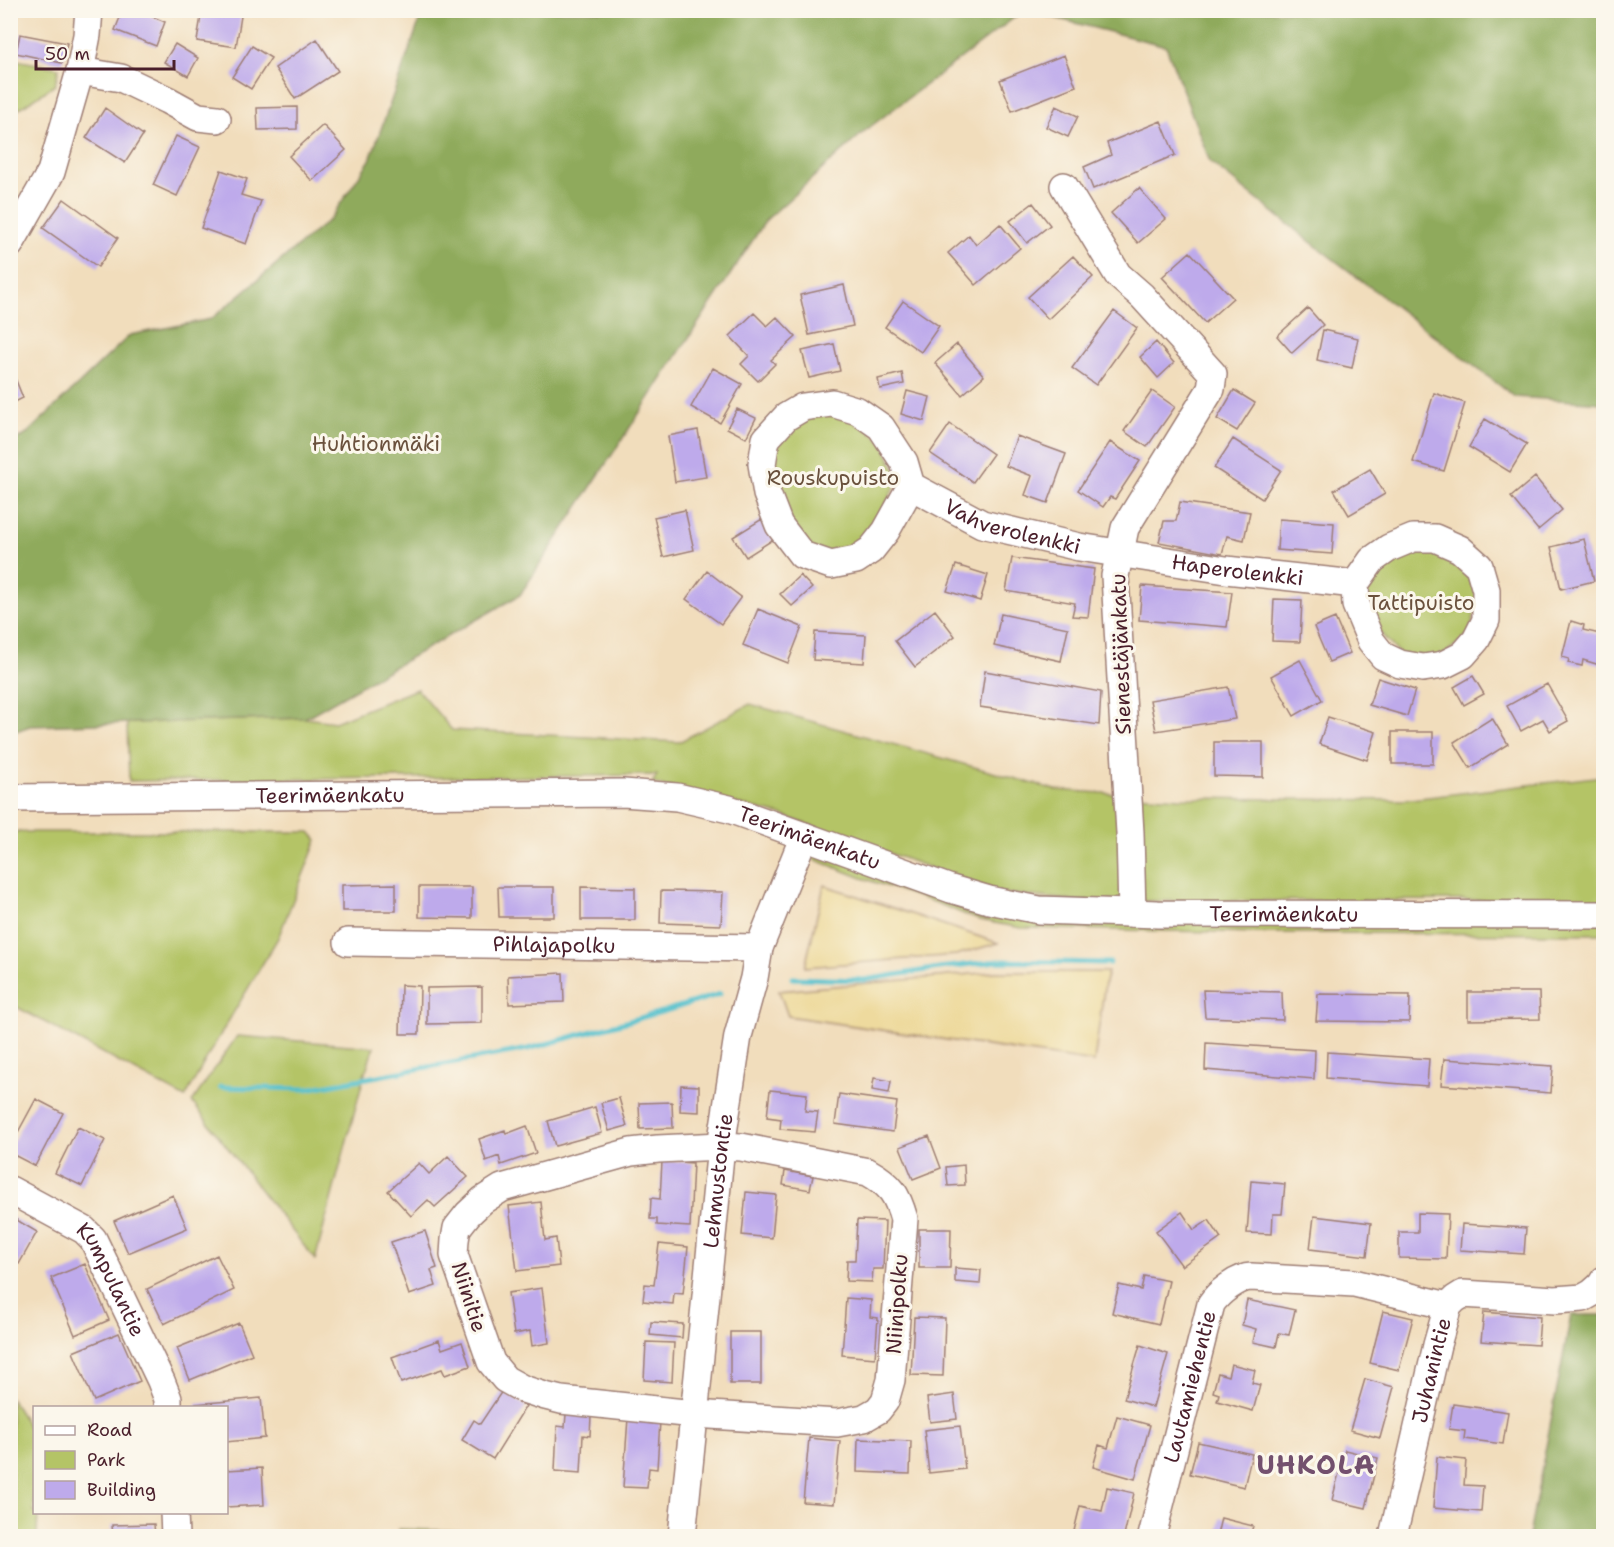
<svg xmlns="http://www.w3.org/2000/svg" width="1614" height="1547" font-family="'Shantell Sans',sans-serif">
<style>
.green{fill:#b4c466;stroke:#7f7248;stroke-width:1.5}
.forest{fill:#8faa5b;stroke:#6c6443;stroke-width:1.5}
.sand{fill:#eeda9e;stroke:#9c7c64;stroke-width:1.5}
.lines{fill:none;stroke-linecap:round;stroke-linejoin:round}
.stream{stroke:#53c0cc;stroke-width:5}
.building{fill:#beaaeb}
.minor-casing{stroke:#9e7e74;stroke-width:30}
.minor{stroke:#fff;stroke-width:27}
.labels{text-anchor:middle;stroke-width:6;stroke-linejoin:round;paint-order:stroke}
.park-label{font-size:21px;fill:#6a513d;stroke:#fbf7ec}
.street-label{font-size:21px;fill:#4a1f2b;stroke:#fbf7ec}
.district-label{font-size:27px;font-weight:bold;letter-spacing:1.5px;fill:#73506e;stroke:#fbf7ec}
</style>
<rect width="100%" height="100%" fill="#fbf7ec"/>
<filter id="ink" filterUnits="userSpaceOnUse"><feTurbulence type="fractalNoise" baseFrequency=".0167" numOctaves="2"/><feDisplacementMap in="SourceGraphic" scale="12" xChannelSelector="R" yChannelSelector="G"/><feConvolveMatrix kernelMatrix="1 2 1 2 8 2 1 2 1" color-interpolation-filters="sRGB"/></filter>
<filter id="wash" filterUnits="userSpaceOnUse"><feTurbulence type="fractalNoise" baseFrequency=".008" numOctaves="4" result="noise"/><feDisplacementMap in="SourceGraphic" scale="24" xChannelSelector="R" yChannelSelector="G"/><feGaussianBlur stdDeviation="1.35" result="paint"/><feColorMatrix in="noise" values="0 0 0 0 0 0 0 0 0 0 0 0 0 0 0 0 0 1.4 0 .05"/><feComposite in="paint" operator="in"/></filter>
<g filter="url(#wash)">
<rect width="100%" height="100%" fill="#f1ddbc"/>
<path class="green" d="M 11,59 L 59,68 L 55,85 L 11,114 Z
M 814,412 L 858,420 L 882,442 L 899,477 L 876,525 L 864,539 L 849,552 L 830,556 L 806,547 L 776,498 L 771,463 L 776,441 Z
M 1431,546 L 1463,564 L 1478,597 L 1470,633 L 1441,657 L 1402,657 L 1365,616 L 1369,578 L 1380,563 Z
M 417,689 L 452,730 L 679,742 L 750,704 L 1056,790 L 1180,798 L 1403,800 L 1603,776 L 1603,900 L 1081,901 L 1002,893 L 781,815 L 652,783 L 657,775 L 129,781 L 127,723 L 305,718 L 335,722 Z
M 11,832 L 310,832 L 317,840 L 278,938 L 210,1052 L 185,1098 L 11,1004 Z
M 819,853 L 939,896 L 1603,923 L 1603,934 L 1262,933 L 1021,928 L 979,920 L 934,902 L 862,878 L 806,856 Z
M 237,1036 L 374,1047 L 364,1076 L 315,1260 L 192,1102 Z
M 11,1399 L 34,1435 L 34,1512 L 38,1513 L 37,1536 L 11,1536 Z
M 399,1529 L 500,1532 L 567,1536 L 400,1536 Z"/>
<path class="forest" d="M 423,11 L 1023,11 L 866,130 L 766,220 L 520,595 L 305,718 L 30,726 L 11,733 L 11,441 L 24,436 L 130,335 L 211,319 L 330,219 L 370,160 Z
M 1027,11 L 1603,11 L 1603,403 L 1515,397 L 1308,240 L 1210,162 L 1166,46 Z
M 1571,1315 L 1603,1315 L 1603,1536 L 1529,1536 Z"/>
<path class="sand" d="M 824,885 L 998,943 L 956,955 L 805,967 Z
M 995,972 L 1108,972 L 1105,982 L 1094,1062 L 788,1016 L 779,991 Z"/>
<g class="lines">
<path class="stream" d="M 793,978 L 864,980 L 939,968 L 998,961 L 1110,963
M 220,1087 L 306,1089 L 528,1049 L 665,1011 L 720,994"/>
</g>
<g id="blocks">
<path class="building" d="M 123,10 L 137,10 L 165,22 L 156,46 L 115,30 Z
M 202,10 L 242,10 L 236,47 L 197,41 Z
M 20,34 L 67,43 L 62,63 L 16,53 Z
M 317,39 L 338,71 L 295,99 L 275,68 Z
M 175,44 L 198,58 L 188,76 L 164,62 Z
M 252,46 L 271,58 L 251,89 L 232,77 Z
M 1064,55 L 1076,86 L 1012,111 L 1000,80 Z
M 1056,106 L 1078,116 L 1068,137 L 1046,127 Z
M 297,107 L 297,129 L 258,130 L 257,108 Z
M 105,108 L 143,135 L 125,163 L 86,138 Z
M 1161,121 L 1175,155 L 1093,189 L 1084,167 L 1111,155 L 1107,143 Z
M 323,125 L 346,150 L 312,181 L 289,156 Z
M 176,136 L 200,147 L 177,196 L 153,185 Z
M 221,170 L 247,179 L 241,195 L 261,201 L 246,244 L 201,228 Z
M 1139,188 L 1166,219 L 1138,243 L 1111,213 Z
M 64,199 L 118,238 L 98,267 L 43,228 Z
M 1033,203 L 1050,225 L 1027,243 L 1010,221 Z
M 1000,224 L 1020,248 L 976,285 L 948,253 L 969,235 L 976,245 Z
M 1190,252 L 1233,298 L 1205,323 L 1162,277 Z
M 1073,256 L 1093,277 L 1048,319 L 1028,297 Z
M 844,285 L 853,326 L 809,335 L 800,295 Z
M 903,301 L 939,326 L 921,352 L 885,327 Z
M 1308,308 L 1323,325 L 1292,353 L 1277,336 Z
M 1114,311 L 1137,328 L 1096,385 L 1072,368 Z
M 754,313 L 767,326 L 777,317 L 796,337 L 771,360 L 775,364 L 758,381 L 741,364 L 749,356 L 730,336 Z
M 1323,330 L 1358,338 L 1352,368 L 1317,360 Z
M 1156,342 L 1174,363 L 1158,378 L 1140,357 Z
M 834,344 L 840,371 L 809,378 L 802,351 Z
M 957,344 L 984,376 L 962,395 L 935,363 Z
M 11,368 L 23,398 L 11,404 Z
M 713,368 L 742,384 L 720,423 L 691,407 Z
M 902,373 L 904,384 L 880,389 L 878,379 Z
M 1234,390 L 1255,403 L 1237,431 L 1217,419 Z
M 907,391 L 930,397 L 924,421 L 901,414 Z
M 1152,391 L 1175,407 L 1147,447 L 1124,431 Z
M 1434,393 L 1465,403 L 1444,471 L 1413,462 Z
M 737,409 L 756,418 L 746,438 L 727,428 Z
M 1485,419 L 1527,444 L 1510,472 L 1469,447 Z
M 950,424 L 993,454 L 973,482 L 930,453 Z
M 698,430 L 706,477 L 675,482 L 668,436 Z
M 1017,436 L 1066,454 L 1048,503 L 1025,495 L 1032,476 L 1006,466 Z
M 1233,439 L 1281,470 L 1262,499 L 1214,468 Z
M 1110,442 L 1140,461 L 1115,499 L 1110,497 L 1103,507 L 1078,490 Z
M 1370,469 L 1385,494 L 1349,515 L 1334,490 Z
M 1535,477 L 1562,510 L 1538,530 L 1511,497 Z
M 1180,502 L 1250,512 L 1244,540 L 1227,536 L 1222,554 L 1159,542 L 1164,521 L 1176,521 Z
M 685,510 L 694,550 L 663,557 L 654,517 Z
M 762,519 L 774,539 L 746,557 L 733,537 Z
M 1279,519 L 1334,523 L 1332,554 L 1277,550 Z
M 1584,539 L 1594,581 L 1561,589 L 1551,547 Z
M 1012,558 L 1094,569 L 1088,617 L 1072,616 L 1075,603 L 1006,591 Z
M 956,565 L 988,575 L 980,601 L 947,591 Z
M 707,571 L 741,597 L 721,624 L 686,599 Z
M 800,575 L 812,588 L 792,606 L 780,594 Z
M 1142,586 L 1232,592 L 1227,627 L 1139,620 Z
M 1274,599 L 1302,600 L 1300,642 L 1272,641 Z
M 758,609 L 802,627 L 788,663 L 743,645 Z
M 935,610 L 955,636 L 915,667 L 895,641 Z
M 1001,614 L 1068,628 L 1061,661 L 994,646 Z
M 1335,618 L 1350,653 L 1329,662 L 1314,627 Z
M 1571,621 L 1584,625 L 1583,630 L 1604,635 L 1603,666 L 1583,660 L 1582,666 L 1568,663 L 1569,659 L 1562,657 Z
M 815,632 L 866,635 L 864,663 L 813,660 Z
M 1300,660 L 1322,700 L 1294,716 L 1271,676 Z
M 985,671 L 1101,692 L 1099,725 L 980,707 Z
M 1473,676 L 1484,694 L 1464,705 L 1454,687 Z
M 1378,678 L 1415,690 L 1407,716 L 1369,705 Z
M 1547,684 L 1568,721 L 1550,731 L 1543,719 L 1521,731 L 1507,706 Z
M 1228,687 L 1235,719 L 1156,731 L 1150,700 Z
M 1328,717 L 1376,732 L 1367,760 L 1319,744 Z
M 1492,718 L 1508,744 L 1470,768 L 1454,742 Z
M 1392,732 L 1433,732 L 1433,764 L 1392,764 Z
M 1214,742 L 1263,742 L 1263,777 L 1214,776 Z
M 396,884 L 396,911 L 342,911 L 342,885 Z
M 419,887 L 472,887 L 472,918 L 419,917 Z
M 498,887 L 554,887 L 554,917 L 499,917 Z
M 581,887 L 635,888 L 635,920 L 581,920 Z
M 661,891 L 723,892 L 721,925 L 660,923 Z
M 563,973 L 564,1002 L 509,1004 L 508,976 Z
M 401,985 L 420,986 L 419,1034 L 400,1034 Z
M 482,987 L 482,1023 L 427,1024 L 427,988 Z
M 1203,990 L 1282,992 L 1283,1020 L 1205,1017 Z
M 1468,992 L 1539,992 L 1540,1019 L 1468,1020 Z
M 1318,994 L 1410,995 L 1409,1022 L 1316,1021 Z
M 1206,1043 L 1315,1050 L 1314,1079 L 1205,1070 Z
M 1327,1052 L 1429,1059 L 1427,1086 L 1326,1078 Z
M 1444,1059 L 1553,1066 L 1551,1093 L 1441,1085 Z
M 874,1078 L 891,1081 L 889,1093 L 872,1090 Z
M 681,1085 L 699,1086 L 699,1112 L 680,1111 Z
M 770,1090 L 807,1094 L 805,1111 L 818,1112 L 815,1132 L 780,1129 L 781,1119 L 767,1117 Z
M 839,1094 L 897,1102 L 893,1132 L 835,1124 Z
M 619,1098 L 627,1126 L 609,1131 L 601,1103 Z
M 36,1099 L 63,1113 L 35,1166 L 10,1153 L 10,1147 Z
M 672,1102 L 673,1128 L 640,1129 L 639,1103 Z
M 595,1107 L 602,1133 L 555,1146 L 548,1121 Z
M 527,1126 L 536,1153 L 501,1165 L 499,1156 L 486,1161 L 479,1139 L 505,1130 L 506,1134 Z
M 78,1127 L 105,1140 L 82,1186 L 55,1173 Z
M 929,1136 L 941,1168 L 913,1179 L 900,1147 Z
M 448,1156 L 468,1177 L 435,1207 L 428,1200 L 411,1216 L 388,1191 L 419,1163 L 429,1174 Z
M 662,1161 L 693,1163 L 690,1227 L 657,1225 L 657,1219 L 650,1219 L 651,1198 L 660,1199 Z
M 964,1165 L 965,1185 L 948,1186 L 946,1167 Z
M 785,1171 L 813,1176 L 810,1190 L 783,1185 Z
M 1251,1181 L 1285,1184 L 1282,1214 L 1273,1214 L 1272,1234 L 1247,1233 Z
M 746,1192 L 776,1195 L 772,1238 L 742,1235 Z
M 173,1195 L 187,1228 L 128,1253 L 114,1221 Z
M 541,1202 L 545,1240 L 556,1238 L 559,1266 L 517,1271 L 509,1206 Z
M 1182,1212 L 1194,1230 L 1209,1220 L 1221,1238 L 1182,1266 L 1156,1231 Z
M 1418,1213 L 1448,1214 L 1446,1259 L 1399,1258 L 1399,1232 L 1418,1232 Z
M 10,1216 L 37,1232 L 19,1264 L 10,1259 Z
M 1314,1216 L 1371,1223 L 1367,1256 L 1310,1249 Z
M 857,1220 L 885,1221 L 883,1269 L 873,1269 L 872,1282 L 846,1281 L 847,1260 L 855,1260 Z
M 1462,1224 L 1526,1228 L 1524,1254 L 1460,1250 Z
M 919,1229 L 951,1229 L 950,1268 L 919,1268 Z
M 425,1231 L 437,1268 L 431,1270 L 436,1286 L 409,1295 L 391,1242 Z
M 659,1244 L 688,1247 L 683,1294 L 674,1293 L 673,1304 L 643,1301 L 645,1284 L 654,1285 Z
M 217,1255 L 234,1290 L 164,1324 L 147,1289 Z
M 85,1264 L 109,1320 L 75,1335 L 51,1278 Z
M 955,1268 L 981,1270 L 980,1284 L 955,1282 Z
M 1144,1276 L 1169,1281 L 1159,1324 L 1112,1313 L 1119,1285 L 1141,1290 Z
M 542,1288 L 549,1343 L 532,1346 L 530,1331 L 514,1334 L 508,1293 Z
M 846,1298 L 871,1300 L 870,1317 L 878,1318 L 875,1358 L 842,1355 Z
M 1247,1300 L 1295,1310 L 1289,1335 L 1279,1333 L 1276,1347 L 1253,1342 L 1256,1329 L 1242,1325 Z
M 1383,1311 L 1413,1318 L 1399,1370 L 1370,1363 Z
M 1484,1312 L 1540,1317 L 1538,1345 L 1481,1341 Z
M 914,1317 L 945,1318 L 943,1376 L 911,1375 Z
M 651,1322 L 683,1324 L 682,1338 L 650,1335 Z
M 239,1323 L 252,1354 L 190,1380 L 177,1348 Z
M 730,1332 L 761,1332 L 761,1384 L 730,1384 Z
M 119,1333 L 140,1381 L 94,1401 L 73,1352 Z
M 439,1340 L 442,1349 L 462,1342 L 470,1366 L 445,1375 L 442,1369 L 401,1383 L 392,1357 Z
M 646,1342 L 674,1343 L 672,1382 L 644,1380 Z
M 1140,1345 L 1168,1354 L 1153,1407 L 1124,1399 Z
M 1231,1364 L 1255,1370 L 1252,1383 L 1260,1385 L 1253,1411 L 1217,1401 L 1219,1394 L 1213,1392 L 1218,1373 L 1228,1376 Z
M 1365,1379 L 1394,1387 L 1380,1438 L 1350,1430 Z
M 502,1391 L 526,1406 L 493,1459 L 462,1440 L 474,1420 L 480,1424 Z
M 954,1394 L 957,1419 L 930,1422 L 927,1398 Z
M 261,1398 L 265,1438 L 226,1442 L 226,1408 L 196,1408 L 196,1404 Z
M 1453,1404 L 1508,1412 L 1503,1444 L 1464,1439 L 1465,1431 L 1449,1429 Z
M 566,1414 L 591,1416 L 590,1436 L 583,1435 L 581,1473 L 555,1471 L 557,1426 L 565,1427 Z
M 1117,1416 L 1150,1425 L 1135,1479 L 1093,1467 L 1099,1445 L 1108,1448 Z
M 628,1418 L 660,1421 L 657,1469 L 649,1468 L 647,1488 L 623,1487 Z
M 960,1426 L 965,1469 L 929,1473 L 924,1430 Z
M 809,1438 L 840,1441 L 834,1504 L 803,1502 Z
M 858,1439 L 911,1441 L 910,1474 L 857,1472 Z
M 1198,1442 L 1252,1454 L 1244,1487 L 1190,1474 Z
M 1345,1450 L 1378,1458 L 1366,1508 L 1332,1500 Z
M 1437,1457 L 1466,1460 L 1464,1485 L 1483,1486 L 1481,1512 L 1433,1508 Z
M 262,1468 L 264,1505 L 226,1507 L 226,1470 Z
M 1107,1487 L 1134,1493 L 1124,1536 L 1097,1536 L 1074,1531 L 1080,1506 L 1102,1511 Z
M 1221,1518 L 1253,1526 L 1250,1536 L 1224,1536 L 1217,1535 Z
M 154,1524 L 155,1536 L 113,1536 L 112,1525 Z"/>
</g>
</g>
<g filter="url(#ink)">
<use href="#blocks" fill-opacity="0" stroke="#9e7e74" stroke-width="1.5"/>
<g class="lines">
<defs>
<g id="minor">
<path d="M 80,71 L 121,78 L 167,100 L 198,117 L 217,119"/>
<path d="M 1064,186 L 1118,275 L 1142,296 L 1213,374 L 1211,389 L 1125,528 L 1115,576 L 1130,833 L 1132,913"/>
<path d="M 10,244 L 51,172 L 80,71 L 87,35 L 89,10"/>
<path id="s1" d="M 911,486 L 886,531 L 871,550 L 856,560 L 831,565 L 802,555 L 779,525 L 767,494 L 762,464 L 766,439 L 786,417 L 803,407 L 832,403 L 858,411 L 881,427 L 904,462 L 911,486 L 982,524 L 1079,547 L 1226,570 L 1355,584 L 1372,560 L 1389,548 L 1413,538 L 1435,538 L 1460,549 L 1479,566 L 1486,590 L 1486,620 L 1476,640 L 1463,655 L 1443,665 L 1423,668 L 1400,664 L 1383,656 L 1371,641 L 1356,605 L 1355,584"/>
<path id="s2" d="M 10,798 L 623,793 L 677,797 L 729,809 L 951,889 L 989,900 L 1039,910 L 1158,914 L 1604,915"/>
<path id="s3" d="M 348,942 L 759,948"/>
<path d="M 721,1146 L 741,1147 L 868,1172 C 891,1185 897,1194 904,1219 L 891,1380 L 885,1401 L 878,1410 L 864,1418 L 837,1423 L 694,1414 L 561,1400 L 545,1396 L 523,1389 L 505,1379 L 491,1362 L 454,1255 L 455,1240 L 457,1228 L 468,1214 L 483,1200 L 502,1188 L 631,1152 L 658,1149 Z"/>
<path id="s4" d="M 10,1190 L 84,1230 L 93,1239 L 161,1381 L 168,1399 L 168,1408"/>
<path d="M 174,1512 L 175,1536"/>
<path id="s5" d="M 682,1536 L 721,1146 L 738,1036 L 754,978 L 759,948 L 804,836"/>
<path id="s6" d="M 1152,1536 L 1211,1304 C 1218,1293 1238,1277 1251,1277 L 1354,1283 L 1448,1306"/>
<path id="s7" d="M 1393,1536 L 1437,1345 L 1448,1306 L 1455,1299 L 1463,1294 L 1555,1300 L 1583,1298 L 1592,1293 L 1601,1285 L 1604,1280"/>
</g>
</defs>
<use href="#minor" class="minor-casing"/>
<use href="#minor" class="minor"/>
</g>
</g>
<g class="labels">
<g class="park-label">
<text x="376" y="451">Huhtionmäki</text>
<text x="833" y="485">Rouskupuisto</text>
<text x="1421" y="610">Tattipuisto</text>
</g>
<g class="street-label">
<text dy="7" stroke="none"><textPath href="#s1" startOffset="588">Vahverolenkki</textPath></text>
<text dy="7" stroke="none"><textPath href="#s1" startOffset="818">Haperolenkki</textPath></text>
<text transform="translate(1121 654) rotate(-92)" y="7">Sienestäjänkatu</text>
<text dy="7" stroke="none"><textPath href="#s2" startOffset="320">Teerimäenkatu</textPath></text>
<text dy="7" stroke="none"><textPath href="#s2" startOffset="806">Teerimäenkatu</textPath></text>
<text dy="7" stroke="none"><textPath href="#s2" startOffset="1292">Teerimäenkatu</textPath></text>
<text dy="7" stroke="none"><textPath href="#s3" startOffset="206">Pihlajapolku</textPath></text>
<text dy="7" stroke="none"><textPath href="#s5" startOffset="357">Lehmustontie</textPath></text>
<text dy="7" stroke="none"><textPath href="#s4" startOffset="141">Kumpulantie</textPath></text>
<text transform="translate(469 1297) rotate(72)" y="7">Niinitie</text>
<text transform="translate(897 1304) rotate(-86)" y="7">Niinipolku</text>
<text dy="7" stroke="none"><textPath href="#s7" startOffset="170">Juhanintie</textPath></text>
<text dy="7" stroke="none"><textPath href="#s6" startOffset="154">Lautamiehentie</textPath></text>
</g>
<g class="district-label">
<text x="1316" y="1474">UHKOLA</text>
</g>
</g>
<rect width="1614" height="1547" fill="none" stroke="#fbf7ec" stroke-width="36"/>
<rect x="33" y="1406" width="195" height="108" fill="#fbf7ec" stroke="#b4a19f" stroke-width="1.5"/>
<rect x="45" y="1426" width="30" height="9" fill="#ffffff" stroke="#b4a19f" stroke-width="1.5"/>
<text x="87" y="1436" font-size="18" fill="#4a1f2b">Road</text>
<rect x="45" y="1451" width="30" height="18" fill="#b4c466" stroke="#b4a19f" stroke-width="1.5"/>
<text x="87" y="1466" font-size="18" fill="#4a1f2b">Park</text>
<rect x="45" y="1481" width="30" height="18" fill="#beaaeb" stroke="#b4a19f" stroke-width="1.5"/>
<text x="87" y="1496" font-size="18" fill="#4a1f2b">Building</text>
<path d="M36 60v9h138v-9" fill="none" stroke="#4a1f2b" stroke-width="3"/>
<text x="45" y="60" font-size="18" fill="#4a1f2b" stroke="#fbf7ec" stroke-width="4.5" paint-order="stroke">50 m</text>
</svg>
